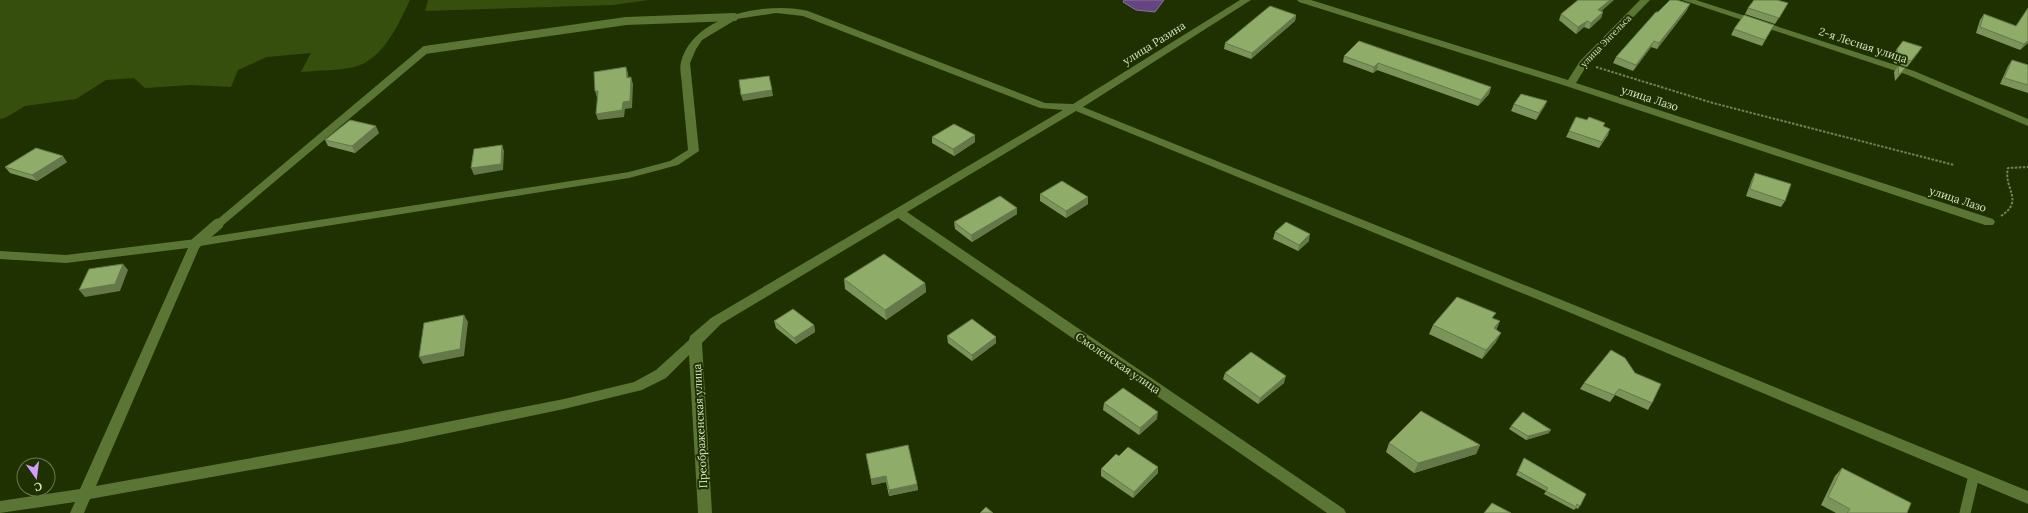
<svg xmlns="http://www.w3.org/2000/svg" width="2028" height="513" font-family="Lora,serif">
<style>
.green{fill:#374f0c}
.water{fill:#674583;stroke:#887596}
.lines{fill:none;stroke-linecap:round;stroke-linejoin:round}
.path{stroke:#728359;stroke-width:2;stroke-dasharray:2.5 1.5;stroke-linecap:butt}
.lane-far1{stroke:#5b7534;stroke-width:8}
.lane{stroke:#5b7534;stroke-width:11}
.street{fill:#5b7534;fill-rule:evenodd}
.wall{fill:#7b945a}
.shaded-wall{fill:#64784a}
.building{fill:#8fac69;stroke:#64784a}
.labels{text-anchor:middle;stroke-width:4;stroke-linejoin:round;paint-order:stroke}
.far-street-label{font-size:9px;fill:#d5e5c3;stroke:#1f3100}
.street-label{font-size:11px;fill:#d5e5c3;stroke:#1f3100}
</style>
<rect width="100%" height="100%" fill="#1f3100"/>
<path class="green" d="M 0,0 L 410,0 C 398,25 383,60 354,67 C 337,71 318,70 301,72 L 311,53 L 267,57 L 238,70 L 231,87 L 190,85 L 145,88 L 134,78 L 106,80 L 76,99 L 25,106 L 5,118 L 0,119 Z
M 428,0 L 649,0 L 613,5 L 425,11 Z"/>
<path class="water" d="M 1124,0 L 1164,0 L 1155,12 L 1136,10 L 1123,2 Z"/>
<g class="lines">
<path class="path" d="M 1596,67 L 1713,103 L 1954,165
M 2001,216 C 2025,200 2003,189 2008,168 L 2028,167"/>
<path class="lane-far1" d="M 217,225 L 425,50 L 626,21 L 734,17"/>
<path class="lane" d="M 196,243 L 218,224
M 1965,513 L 1974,475"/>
<path class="street" d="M 1240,0 L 1251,0 L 1083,107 L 1579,307 L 2028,491 L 2028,504 L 1571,313 L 1076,111 L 907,212 L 1344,509 L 1346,513 L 1327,513 L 898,218 L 721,324 L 702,343 L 712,513 L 698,513 L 689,355 L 666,378 L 642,390 L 564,409 L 401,443 L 90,499 L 84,513 L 70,513 L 75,502 L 0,513 L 0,501 L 80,489 L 188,248 L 66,263 L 0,259 L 0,251 L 66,255 L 196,239 L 629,172 L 670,161 L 688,150 C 686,128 684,107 682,86 C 682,79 679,69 681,62 C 693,15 768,1 808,11 L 1045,103 L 1073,104 ZM 776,13 L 803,16 L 1040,108 L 1063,110 L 711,318 L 690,336 L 689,340 L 656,370 L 634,382 L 564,399 L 401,431 L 96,486 L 200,246 L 629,178 L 678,165 L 699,151 L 690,63 L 696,49 L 702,40 L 737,19 Z
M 1297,0 L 1311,0 L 1568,80 L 1580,61 L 1640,0 L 1650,0 L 1587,65 L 1576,83 L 1993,219 L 1995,222 L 1993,225 L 1985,225 L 1566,86 L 1299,2 Z
M 1682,0 L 1696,0 L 1914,71 L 2028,119 L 2028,126 L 1908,75 Z"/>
</g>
<path class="wall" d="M 1788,3 L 1775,24 L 1745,14 L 1748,8 Z
M 1687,10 L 1657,49 L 1651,47 L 1633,71 L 1613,63 L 1616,57 L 1658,12 Z
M 1601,11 L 1603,12 L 1601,18 L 1589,29 L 1584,27 L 1576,34 L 1559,20 L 1561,14 Z
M 1984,14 L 2028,43 L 2020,50 L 1976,33 L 1980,20 Z
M 1296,15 L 1295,21 L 1251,59 L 1224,49 L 1225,43 Z
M 1774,25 L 1762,46 L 1731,35 L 1734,29 Z
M 1922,47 L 1918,53 L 1907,67 L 1894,63 L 1893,55 L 1897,49 Z
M 1344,56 L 1491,87 L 1489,94 L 1478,106 L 1377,70 L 1373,73 L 1343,62 Z
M 2012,60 L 2028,65 L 2028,93 L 2000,84 L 2008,66 Z
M 1898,66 L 1905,68 L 1895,81 L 1894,72 Z
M 1547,101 L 1544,107 L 1536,120 L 1511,111 L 1514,104 Z
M 1604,127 L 1608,135 L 1599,148 L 1566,137 L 1569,131 Z
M 379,133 L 355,153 L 328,146 L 325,140 Z
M 932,137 L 975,142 L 954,156 L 932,143 Z
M 67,162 L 37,181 L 10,173 L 5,167 Z
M 1755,173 L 1785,201 L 1781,207 L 1746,196 L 1752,179 Z
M 1040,194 L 1088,204 L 1066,218 L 1040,201 Z
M 1017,214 L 972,242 L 955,229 L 954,222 Z
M 1275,232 L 1309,241 L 1298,251 L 1273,239 Z
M 844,279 L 925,283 L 926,292 L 886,320 L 845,289 Z
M 1494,318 L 1496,330 L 1496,342 L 1482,359 L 1429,334 L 1433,325 Z
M 774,321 L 814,325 L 815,332 L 796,344 L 776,328 Z
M 947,336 L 996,337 L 996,343 L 972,361 L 948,343 Z
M 1225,373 L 1284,383 L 1258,404 L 1223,379 Z
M 1635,373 L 1652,403 L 1648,410 L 1615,395 L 1610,402 L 1580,389 L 1584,383 Z
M 1104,403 L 1157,419 L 1139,435 L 1103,410 Z
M 1511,426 L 1549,433 L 1526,440 L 1509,429 Z
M 1389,443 L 1480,445 L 1476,454 L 1414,473 L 1386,452 Z
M 866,454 L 917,484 L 918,490 L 889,496 L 886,482 L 872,485 Z
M 1119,456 L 1158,467 L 1158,473 L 1133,498 L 1101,476 L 1101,469 Z
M 1524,458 L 1586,494 L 1578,509 L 1576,508 L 1574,510 L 1544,494 L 1546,491 L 1516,475 Z
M 1842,468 L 1907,513 L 1836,513 L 1821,505 L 1835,476 Z"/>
<path class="shaded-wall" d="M 1610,0 L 1614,0 L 1596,16 L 1598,10 Z
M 1690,4 L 1687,10 L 1657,49 L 1659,43 Z
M 1603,12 L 1601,18 L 1589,29 L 1591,23 Z
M 1296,15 L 1295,21 L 1251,59 L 1252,53 Z
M 1587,21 L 1584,27 L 1576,34 L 1578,27 Z
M 1654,41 L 1651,47 L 1633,71 L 1636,65 Z
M 2028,41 L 2028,43 L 2020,50 L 2024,44 Z
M 1922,47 L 1918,53 L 1907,67 L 1911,61 Z
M 1378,63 L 1377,70 L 1373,73 L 1374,67 Z
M 626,67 L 628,73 L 629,84 L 627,78 Z
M 1905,68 L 1901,74 L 1895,81 L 1899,75 Z
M 631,77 L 633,84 L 632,108 L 625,109 L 624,117 L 598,120 L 596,114 Z
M 1491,87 L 1489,94 L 1478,106 L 1481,100 Z
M 772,90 L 773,96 L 743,101 L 741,95 Z
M 595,91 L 598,91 L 600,97 L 597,98 Z
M 1547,101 L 1544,107 L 1536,120 L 1539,113 Z
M 376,126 L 379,133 L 355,153 L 352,146 Z
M 1610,129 L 1608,135 L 1599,148 L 1602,142 Z
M 975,135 L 975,142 L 954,156 L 953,149 Z
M 502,145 L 504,151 L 503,170 L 474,175 L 471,168 Z
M 63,156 L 67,162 L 37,181 L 32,175 Z
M 1088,197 L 1088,204 L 1066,218 L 1066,211 Z
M 1017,208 L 1017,214 L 972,242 L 971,235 Z
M 1310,234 L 1309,241 L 1298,251 L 1299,245 Z
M 123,264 L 128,270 L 120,291 L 85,297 L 79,290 Z
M 925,283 L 926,292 L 886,320 L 885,310 Z
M 464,315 L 468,322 L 464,356 L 423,364 L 419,357 Z
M 1500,321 L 1496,331 L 1494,328 Z
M 814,325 L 815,332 L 796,344 L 794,338 Z
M 1501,333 L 1496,342 L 1482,359 L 1486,350 Z
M 996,337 L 996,343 L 972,361 L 972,355 Z
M 1286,376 L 1284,383 L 1258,404 L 1260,398 Z
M 1158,412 L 1157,419 L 1139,435 L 1140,428 Z
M 1551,430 L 1549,433 L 1526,440 L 1528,436 Z
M 1480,445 L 1476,454 L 1414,473 L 1418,463 Z
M 1158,467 L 1158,473 L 1133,498 L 1134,492 Z
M 886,476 L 886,482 L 872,485 L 871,479 Z
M 917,484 L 918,490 L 889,496 L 889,490 Z"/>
<path class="building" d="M 1578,0 L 1610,0 L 1598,10 L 1603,12 L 1591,23 L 1587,21 L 1578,27 L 1561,14 Z
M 1670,0 L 1677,0 L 1690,4 L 1659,43 L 1654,41 L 1636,65 L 1616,57 L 1656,12 L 1658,12 Z
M 1754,0 L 1777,0 L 1788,3 L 1779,18 L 1748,8 Z
M 1270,6 L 1296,15 L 1252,53 L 1225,43 Z
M 2028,8 L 2028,41 L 2024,44 L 1980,27 L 1984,14 L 2016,26 Z
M 1744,15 L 1774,25 L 1765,40 L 1734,29 Z
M 1359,41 L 1491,87 L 1481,100 L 1378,63 L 1374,67 L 1344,56 Z
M 1903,41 L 1922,47 L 1911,61 L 1898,57 L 1897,49 Z
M 2012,60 L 2028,65 L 2028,85 L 2004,78 Z
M 1898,66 L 1905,68 L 1899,75 Z
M 626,67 L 627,78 L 631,77 L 630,101 L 623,102 L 622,110 L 596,114 L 598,91 L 595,91 L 594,72 Z
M 769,76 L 772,90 L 741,95 L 739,80 Z
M 1521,94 L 1547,101 L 1539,113 L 1514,104 Z
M 1576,117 L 1587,120 L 1589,117 L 1605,123 L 1603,126 L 1610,129 L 1602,142 L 1569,131 Z
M 350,120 L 376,126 L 352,146 L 325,140 Z
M 954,124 L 975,135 L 953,149 L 932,137 Z
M 502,145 L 501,164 L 471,168 L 474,149 Z
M 36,148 L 63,156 L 32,175 L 5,167 Z
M 1755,173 L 1791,184 L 1785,201 L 1750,189 Z
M 1062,181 L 1088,197 L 1066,211 L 1040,194 Z
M 1000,196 L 1017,208 L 971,235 L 954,222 Z
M 1286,222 L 1310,234 L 1299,245 L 1275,232 Z
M 884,254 L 925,283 L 885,310 L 844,279 Z
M 123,264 L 115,284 L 79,290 L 89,269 Z
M 1457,297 L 1496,313 L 1492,318 L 1500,321 L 1494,328 L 1501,333 L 1486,350 L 1433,325 Z
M 793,309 L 814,325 L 794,338 L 774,321 Z
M 464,315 L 460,349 L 419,357 L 424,323 Z
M 972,319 L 996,337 L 972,355 L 947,336 Z
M 1611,350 L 1625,358 L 1635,373 L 1661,384 L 1652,403 L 1619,389 L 1614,395 L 1584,383 Z
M 1251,352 L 1286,376 L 1260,398 L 1225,373 Z
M 1123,388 L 1158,412 L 1140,428 L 1104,403 Z
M 1421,411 L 1480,445 L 1418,463 L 1389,443 Z
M 1523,412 L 1551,430 L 1528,436 L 1511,426 Z
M 908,445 L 917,484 L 889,490 L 886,476 L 871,479 L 866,454 Z
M 1128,447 L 1158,467 L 1134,492 L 1101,469 L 1116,454 L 1119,456 Z
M 1524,458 L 1586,494 L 1580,506 L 1577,504 L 1576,507 L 1546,491 L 1548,488 L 1518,471 Z
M 1842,468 L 1911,503 L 1907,513 L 1847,513 L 1850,509 L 1828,497 Z
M 1492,503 L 1511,513 L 1484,513 Z
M 986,507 L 993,513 L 980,513 Z"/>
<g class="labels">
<g class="far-street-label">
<text transform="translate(1606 41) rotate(-46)" y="3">улица Энгельса</text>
</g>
<g class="street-label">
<text transform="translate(1154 43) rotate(-32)" y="4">улица Разина</text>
<text transform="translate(1863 45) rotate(18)" y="4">2-я Лесная улица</text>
<text transform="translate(1650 98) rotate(18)" y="4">улица Лазо</text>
<text transform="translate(1958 199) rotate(18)" y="4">улица Лазо</text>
<text transform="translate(1118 363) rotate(34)" y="4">Смоленская улица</text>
<text transform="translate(700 426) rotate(-93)" y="4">Преображенская улица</text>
</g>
</g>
<g transform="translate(36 477) rotate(166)"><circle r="19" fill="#1f3100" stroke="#68794e"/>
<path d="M0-3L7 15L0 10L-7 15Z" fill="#d19dfe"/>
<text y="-6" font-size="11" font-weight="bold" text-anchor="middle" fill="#d5e5c3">С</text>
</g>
</svg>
